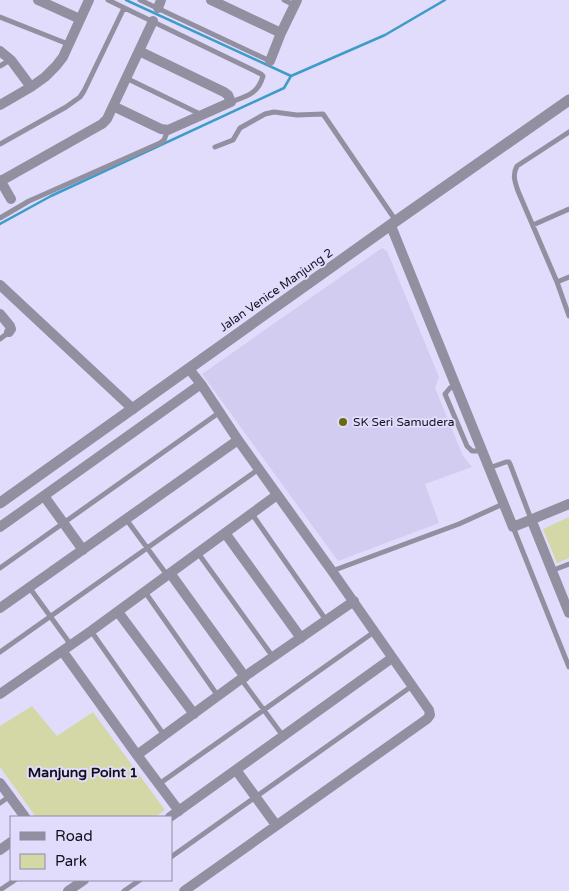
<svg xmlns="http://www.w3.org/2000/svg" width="569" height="891" font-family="'Varela Round',sans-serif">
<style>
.built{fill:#d2ccf0}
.green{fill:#d3d8a6}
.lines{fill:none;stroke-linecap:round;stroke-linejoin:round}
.stream{stroke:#3d9cc8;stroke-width:2.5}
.service{stroke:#9290a0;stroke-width:5}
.minor{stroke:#9290a0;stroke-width:10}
.tertiary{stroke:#9290a0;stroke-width:11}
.poi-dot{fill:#676b0d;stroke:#e1dcfc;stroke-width:2}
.labels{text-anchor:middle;stroke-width:4;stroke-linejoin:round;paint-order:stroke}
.street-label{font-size:12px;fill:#13101e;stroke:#e1dcfc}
.poi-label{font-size:12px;fill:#13101e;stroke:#e1dcfc;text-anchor:start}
.neighbourhood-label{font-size:14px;font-weight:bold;fill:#13101e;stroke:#e1dcfc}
</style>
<rect width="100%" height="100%" fill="#e1dcfc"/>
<path class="built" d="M 382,248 L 387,251 L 439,377 L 435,388 L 463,456 L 472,467 L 425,484 L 439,523 L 338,561 L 202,374 Z"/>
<path class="green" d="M 569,517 L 569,558 L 557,563 L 543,529 Z
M 32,706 L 57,736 L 93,712 L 165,810 L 155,817 L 36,817 L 0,767 L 0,726 Z"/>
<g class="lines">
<path class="stream" d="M 126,0 L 291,76
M 0,224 L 51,196 L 284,88 L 291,76 L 385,35 L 445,0"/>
<path class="service" d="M 108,0 L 261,74 L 263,76 C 258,94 247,96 231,102
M 140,0 L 270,61
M 284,0 L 294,5
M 0,17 L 68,44
M 0,66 L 10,60
M 126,78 L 202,115
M 569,132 L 517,166 C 512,175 515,182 518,191 L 557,282 L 569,316
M 0,144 L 66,107 L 80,97 L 84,91 L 124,8
M 215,147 L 233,140 L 240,128 L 265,114 L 274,112 L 297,115 L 323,114 L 396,221
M 0,218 L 29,201 L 160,143 L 164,140 L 168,130
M 533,225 L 569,209
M 557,282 L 569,277
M 0,339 L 9,332
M 456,385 L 450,388 L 445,394 L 467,446 L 472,451 L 482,451
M 489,468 L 506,462 L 509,462 L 510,464 L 531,519
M 252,514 L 326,620
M 126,519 L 167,575
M 513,527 L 569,667
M 198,553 L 273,657
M 0,568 L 220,412
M 332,571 L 459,524 L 503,504
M 551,571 L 569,564
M 29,587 L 71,645
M 145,592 L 218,696
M 91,631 L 164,735
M 0,652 L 259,469
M 241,679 L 283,736
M 159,784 L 374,632
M 0,803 L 10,796
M 171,857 L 412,686
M 0,890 L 15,880
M 124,891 L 140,880"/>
<path class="minor" d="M 38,0 L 80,19
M 211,0 L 281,33
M 158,8 L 161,0
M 0,51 L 11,60 L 31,87
M 270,61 L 281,33 L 297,0
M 0,105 L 31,87 L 45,77 L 56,66 L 63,57 L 89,0
M 113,106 L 161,129 L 168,130 L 231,102 L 228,95 L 224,92 L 139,51
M 0,180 L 11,199
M 1,181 L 102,124 L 107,119 L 153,21
M 391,226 L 513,527 L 569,504
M 0,285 L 133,409
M 0,314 L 10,326 L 11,329 L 9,332
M 44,496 L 83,550
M 531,519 L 569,613
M 0,527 L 201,384
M 225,533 L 301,638
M 170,573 L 245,677
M 0,608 L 238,440
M 118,612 L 194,714
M 63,652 L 137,755 L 179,811
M 0,694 L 91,631 L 277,495
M 137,755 L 241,679 L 354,601
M 236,770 L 276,825
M 0,783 L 25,817
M 170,817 L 392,658
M 0,850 L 11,842
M 68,891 L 84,880
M 184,891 L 427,719 L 430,715 L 429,710 L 332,571 L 238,440 L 201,384 L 189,369"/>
<path class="tertiary" d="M 0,503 L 396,221 L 569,100"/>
</g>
<circle class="poi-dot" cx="343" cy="422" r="5"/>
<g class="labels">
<g class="street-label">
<text transform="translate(276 290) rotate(-35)" y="4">Jalan Venice Manjung 2</text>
</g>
<g class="poi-label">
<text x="353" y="426">SK Seri Samudera</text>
</g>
<g class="neighbourhood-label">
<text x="83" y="777">Manjung Point 1</text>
</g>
</g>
<rect x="10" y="816" width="162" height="65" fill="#e1dcfc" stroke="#8f8aa3"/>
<rect x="20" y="832" width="25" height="8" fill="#9290a0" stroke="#8f8aa3"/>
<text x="55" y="841" font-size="15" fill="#13101e">Road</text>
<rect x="20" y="854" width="25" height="15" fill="#d3d8a6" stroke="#8f8aa3"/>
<text x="55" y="866" font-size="15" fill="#13101e">Park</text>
</svg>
